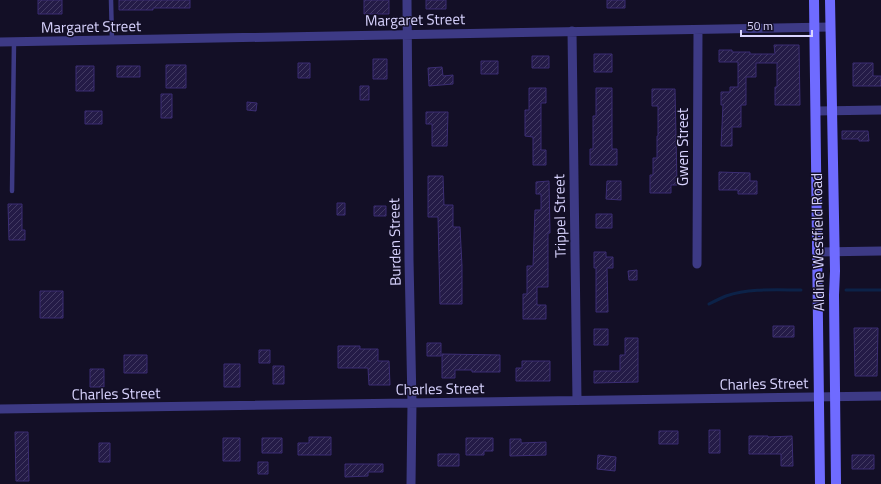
<svg xmlns="http://www.w3.org/2000/svg" width="881" height="484" font-family="'Titillium Web',sans-serif">
<style>
.lines{fill:none;stroke-linecap:round;stroke-linejoin:round}
.stream{stroke:#0c2248;stroke-width:3}
.building{fill:url(#building-hatch);stroke:#3b2d73}
.service{stroke:#3d3a85;stroke-width:4.5}
.minor{stroke:#3d3a85;stroke-width:9}
.secondary{stroke:#6f6bff;stroke-width:10}
.labels{text-anchor:middle;stroke-width:3;stroke-linejoin:round;paint-order:stroke}
.street-label{font-size:15px;fill:#d9d4ff;stroke:#130f26}
</style>
<defs>
<pattern id="building-hatch" width="6" height="6" patternUnits="userSpaceOnUse"><rect width="6" height="6" fill="#241b47"/><path d="M-1 1l2-2M0 6l6-6M5 7l2-2" fill="none" stroke="#433b63"/></pattern>
</defs>
<rect width="100%" height="100%" fill="#130f26"/>
<g class="lines">
<path class="stream" d="M 846,290 L 881,290
M 709,304 C 715,301 721,298 726,296 C 750,288 777,290 801,290"/>
</g>
<path class="building" d="M 38,0 L 62,0 L 62,14 L 38,14 Z
M 119,0 L 190,0 L 190,8 L 153,8 L 153,10 L 119,10 Z
M 364,0 L 389,0 L 389,14 L 364,14 Z
M 426,0 L 446,0 L 446,9 L 426,9 Z
M 607,0 L 625,0 L 625,8 L 607,8 Z
M 774,45 L 799,45 L 800,105 L 775,105 L 775,87 L 777,87 L 777,63 L 756,63 L 756,77 L 746,77 L 746,105 L 741,105 L 741,127 L 732,127 L 732,146 L 721,146 L 723,105 L 721,105 L 721,92 L 730,92 L 730,87 L 738,87 L 738,62 L 719,62 L 719,50 L 732,50 L 732,52 L 750,52 L 750,54 L 775,54 Z
M 594,54 L 612,54 L 612,72 L 594,72 Z
M 532,56 L 549,56 L 549,68 L 532,68 Z
M 373,59 L 387,59 L 387,79 L 373,79 Z
M 481,61 L 498,61 L 498,74 L 481,74 Z
M 298,63 L 310,63 L 310,78 L 298,78 Z
M 853,63 L 873,63 L 873,76 L 881,76 L 881,86 L 853,86 Z
M 166,65 L 186,65 L 186,88 L 166,88 Z
M 76,66 L 94,66 L 94,91 L 76,91 Z
M 117,66 L 140,66 L 140,77 L 117,77 Z
M 442,67 L 443,76 L 453,75 L 453,84 L 429,86 L 428,68 Z
M 360,86 L 369,86 L 369,100 L 360,100 Z
M 529,88 L 546,88 L 546,103 L 541,103 L 541,150 L 546,150 L 546,165 L 533,165 L 533,137 L 525,136 L 525,110 L 529,110 Z
M 596,88 L 612,88 L 612,149 L 617,149 L 617,165 L 590,165 L 590,149 L 593,149 L 593,116 L 596,116 Z
M 652,89 L 675,89 L 677,185 L 671,185 L 671,193 L 650,193 L 650,175 L 653,175 L 653,158 L 657,158 L 657,136 L 658,136 L 658,106 L 652,106 Z
M 161,94 L 172,94 L 172,118 L 161,118 Z
M 247,102 L 257,103 L 256,111 L 247,110 Z
M 85,111 L 102,111 L 102,124 L 85,124 Z
M 426,112 L 448,112 L 447,146 L 432,146 L 432,124 L 426,124 Z
M 842,131 L 868,131 L 869,141 L 859,141 L 859,139 L 842,139 Z
M 719,172 L 750,173 L 750,181 L 757,181 L 757,194 L 738,194 L 738,190 L 719,190 Z
M 428,176 L 443,176 L 444,205 L 453,205 L 453,227 L 460,227 L 462,266 L 462,304 L 440,304 L 438,217 L 428,217 Z
M 549,181 L 550,233 L 548,233 L 548,287 L 537,287 L 537,305 L 546,305 L 546,319 L 523,319 L 523,294 L 527,294 L 527,266 L 533,266 L 535,210 L 541,210 L 541,194 L 536,194 L 536,182 Z
M 607,181 L 621,181 L 621,200 L 606,199 Z
M 337,203 L 345,203 L 345,215 L 337,215 Z
M 8,204 L 22,204 L 22,230 L 25,230 L 25,240 L 9,240 Z
M 374,206 L 386,206 L 386,216 L 374,216 Z
M 596,214 L 612,214 L 612,228 L 596,228 Z
M 594,252 L 606,252 L 606,257 L 613,257 L 613,268 L 607,268 L 608,312 L 596,312 L 596,268 L 594,268 Z
M 637,270 L 637,280 L 629,280 L 628,271 Z
M 40,291 L 63,291 L 63,318 L 40,318 Z
M 773,326 L 794,326 L 794,337 L 773,337 Z
M 854,328 L 878,328 L 877,376 L 855,376 Z
M 594,329 L 608,329 L 608,345 L 594,345 Z
M 625,338 L 638,338 L 638,382 L 594,383 L 594,371 L 620,371 L 620,355 L 625,355 Z
M 427,343 L 441,343 L 441,356 L 427,356 Z
M 338,346 L 360,346 L 360,349 L 378,349 L 378,361 L 389,361 L 390,385 L 369,385 L 368,368 L 338,368 Z
M 259,350 L 270,350 L 270,363 L 259,363 Z
M 442,354 L 500,355 L 500,372 L 472,372 L 472,370 L 455,370 L 455,378 L 442,378 Z
M 124,355 L 147,355 L 147,373 L 124,373 Z
M 522,361 L 550,361 L 550,381 L 516,381 L 516,368 L 522,368 Z
M 224,364 L 240,364 L 240,387 L 224,387 Z
M 273,366 L 284,366 L 284,384 L 273,384 Z
M 90,369 L 104,369 L 104,387 L 90,387 Z
M 709,430 L 720,430 L 720,453 L 709,453 Z
M 659,431 L 678,431 L 678,444 L 659,444 Z
M 15,432 L 28,432 L 29,481 L 16,481 Z
M 749,436 L 768,436 L 768,437 L 792,436 L 793,466 L 781,466 L 781,454 L 749,454 Z
M 309,437 L 331,437 L 331,455 L 298,455 L 298,443 L 309,443 Z
M 223,438 L 240,438 L 240,461 L 223,461 Z
M 262,438 L 282,438 L 282,453 L 262,453 Z
M 466,438 L 493,438 L 493,451 L 484,451 L 484,455 L 466,455 Z
M 510,439 L 521,439 L 521,443 L 546,442 L 546,455 L 510,456 Z
M 99,443 L 110,443 L 110,462 L 99,462 Z
M 438,454 L 459,454 L 459,466 L 438,466 Z
M 598,455 L 616,457 L 615,471 L 597,469 Z
M 852,455 L 874,455 L 874,469 L 852,469 Z
M 258,462 L 268,462 L 268,474 L 258,474 Z
M 345,464 L 383,464 L 383,472 L 368,472 L 368,476 L 345,477 Z"/>
<g class="lines">
<path class="service" d="M 111,0 L 112,40
M 12,191 L 14,42"/>
<path class="minor" d="M 407,0 L 409,260 L 412,403 L 411,484
M 572,31 L 577,400
M 0,42 L 830,27
M 816,111 L 881,110
M 817,252 L 881,251
M 697,264 L 698,30
M 0,409 L 881,396"/>
<path class="secondary" d="M 814,0 L 820,484
M 830,0 L 835,271 L 834,295 L 836,484"/>
</g>
<g class="labels">
<g class="street-label">
<text transform="translate(415 20) rotate(-1)" y="5">Margaret Street</text>
<text transform="translate(91 27) rotate(-1)" y="5">Margaret Street</text>
<text transform="translate(683 147) rotate(-90)" y="5">Gwen Street</text>
<text transform="translate(560 216) rotate(-91)" y="5">Trippel Street</text>
<text transform="translate(395 242) rotate(-91)" y="5">Burden Street</text>
<text transform="translate(818 242) rotate(-91)" y="5">Aldine Westfield Road</text>
<text transform="translate(764 384) rotate(-1)" y="5">Charles Street</text>
<text transform="translate(440 389) rotate(-1)" y="5">Charles Street</text>
<text transform="translate(116 394) rotate(-1)" y="5">Charles Street</text>
</g>
</g>
<path d="M741 30v6h71v-6" fill="none" stroke="#d9d4ff" stroke-width="2"/>
<text x="747" y="30" font-size="12" fill="#d9d4ff" stroke="#130f26" stroke-width="3" paint-order="stroke">50 m</text>
</svg>
